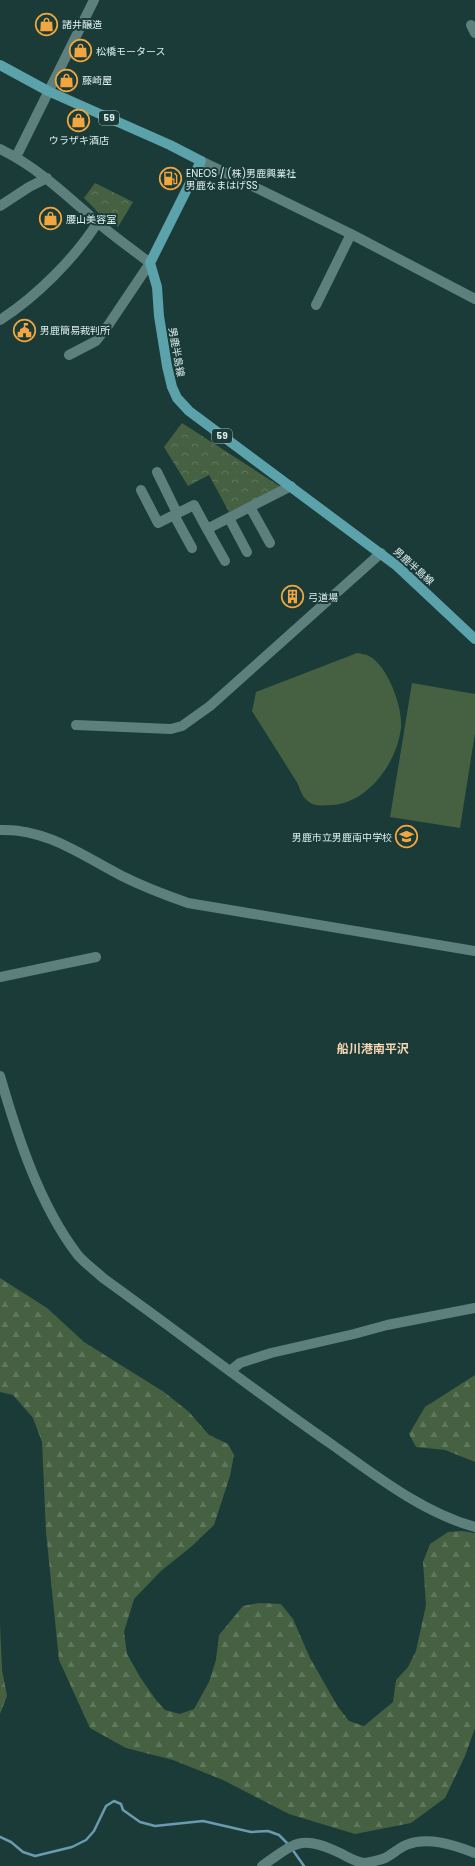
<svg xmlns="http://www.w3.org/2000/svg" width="475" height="1866" font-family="Poppins,'Noto Sans JP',sans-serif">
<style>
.forest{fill:url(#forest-firs)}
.park{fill:url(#park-crowns)}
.garden{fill:#456141}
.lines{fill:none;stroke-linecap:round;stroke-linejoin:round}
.stream{stroke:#6c9aaf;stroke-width:2.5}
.minor{stroke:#5e807d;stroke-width:10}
.major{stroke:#5ba2ab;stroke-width:10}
.labels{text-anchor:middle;stroke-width:4;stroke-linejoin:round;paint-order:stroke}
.shield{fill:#1a3b38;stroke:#a2b9b7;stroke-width:1}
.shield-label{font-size:9px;font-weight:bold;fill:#ddefed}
.poi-label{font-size:10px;fill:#ddefed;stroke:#1a3b38;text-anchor:start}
.street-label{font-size:10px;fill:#ddefed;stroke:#1a3b38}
.quarter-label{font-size:12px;font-weight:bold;fill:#f8d8b3;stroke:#1a3b38}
</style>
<defs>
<pattern id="forest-firs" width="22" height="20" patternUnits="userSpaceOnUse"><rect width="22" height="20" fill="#456141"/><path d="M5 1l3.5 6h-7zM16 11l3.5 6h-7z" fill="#5f785d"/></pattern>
<pattern id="park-crowns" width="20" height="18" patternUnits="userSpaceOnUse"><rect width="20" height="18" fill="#456141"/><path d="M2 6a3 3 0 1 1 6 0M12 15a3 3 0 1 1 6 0" fill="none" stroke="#5f785d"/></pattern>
</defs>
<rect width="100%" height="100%" fill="#1a3b38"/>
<path class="forest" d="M 0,1278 L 47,1308 L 84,1342 L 164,1392 L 189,1412 L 209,1435 L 228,1444 L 234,1455 L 230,1476 L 214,1525 L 192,1546 L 161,1571 L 134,1599 L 124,1632 L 127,1654 L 140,1677 L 156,1700 L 165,1710 L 180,1714 L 194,1709 L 209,1682 L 216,1660 L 219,1635 L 243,1606 L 259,1603 L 281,1604 L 293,1619 L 310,1658 L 338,1707 L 349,1721 L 364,1726 L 393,1702 L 396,1680 L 408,1667 L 416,1651 L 426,1605 L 423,1562 L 430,1544 L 448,1532 L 461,1531 L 475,1533 L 475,1728 L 465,1756 L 445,1798 L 411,1823 L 355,1834 L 289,1814 L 223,1780 L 173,1760 L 126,1748 L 90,1728 L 59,1660 L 46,1532 L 42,1442 L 33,1418 L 13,1395 L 0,1392 Z
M 475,1375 L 475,1462 L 445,1450 L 416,1447 L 409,1434 L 425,1407 Z
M 0,1624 L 2,1670 L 7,1696 L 0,1714 Z"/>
<path class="park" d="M 95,183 L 133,202 L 118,227 L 99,213 L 84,198 Z
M 182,423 L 281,487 L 229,512 L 209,475 L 188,486 L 164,447 Z"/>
<path class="garden" d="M 357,653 C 361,654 366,654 369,656 C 379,661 387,675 391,684 C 397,697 402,714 401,728 C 397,762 369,802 333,805 C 325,805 315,807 309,802 C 303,798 300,790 298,784 L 252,711 L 256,692 Z
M 412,683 L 475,694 L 475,733 L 460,828 L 390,817 Z"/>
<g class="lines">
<path class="stream" d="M 0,1837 L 11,1842 L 23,1852 L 35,1856 L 72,1847 L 86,1840 L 94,1831 L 106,1806 L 114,1801 L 121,1804 L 123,1810 L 140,1822 L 155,1826 L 203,1821 L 251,1832 L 268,1831 L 279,1835 L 289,1845
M 292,1849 L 304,1866"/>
<path class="minor" d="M 471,25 L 475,33
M 0,149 C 37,167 65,194 96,221 C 113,236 132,249 150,263 L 107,327 L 96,341 L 69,355
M 16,157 L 94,0
M 201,161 L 351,234 L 475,299
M 0,206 L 29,187 L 47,178
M 316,305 L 351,234
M 0,320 C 36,297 75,258 98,222
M 157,472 L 177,513
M 141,490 L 158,523 L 194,505 L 207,529 L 291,486
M 250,507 L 270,543
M 174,515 L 192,548
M 229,518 L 247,552
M 207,529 L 225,561
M 76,725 L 171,729 L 182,726 L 210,706 L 381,553
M 0,830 C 46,828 83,856 122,876 C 144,887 165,895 188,903 L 475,951
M 0,977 L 96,957
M 0,1076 C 17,1135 39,1204 77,1254 C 84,1263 95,1270 103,1278 C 181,1334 256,1392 334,1446 C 377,1477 424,1513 475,1527
M 230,1371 L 240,1363 L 271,1353 L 354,1334 L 387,1325 L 475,1308
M 262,1866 C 296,1842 301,1834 342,1854 C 347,1857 359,1863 365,1863 C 370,1862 381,1860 385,1858 C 393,1854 399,1848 406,1845 C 428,1836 454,1845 475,1853"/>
<path class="major" d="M 0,65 L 48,91 L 170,145 L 201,161 L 150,263 L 157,287 L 159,316 L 167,366 L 172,387 L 177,398 L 189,411 L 397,566 L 475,639"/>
</g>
<defs>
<symbol id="shop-ring" viewBox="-11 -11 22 22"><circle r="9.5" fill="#1a3b38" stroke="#f1a63f" stroke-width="1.5"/><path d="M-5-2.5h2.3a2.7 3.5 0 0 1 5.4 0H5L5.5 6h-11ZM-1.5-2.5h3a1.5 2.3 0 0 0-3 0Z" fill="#f1a63f"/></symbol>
<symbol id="fuel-ring" viewBox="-11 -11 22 22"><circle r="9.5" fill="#1a3b38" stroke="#f1a63f" stroke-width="1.5"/><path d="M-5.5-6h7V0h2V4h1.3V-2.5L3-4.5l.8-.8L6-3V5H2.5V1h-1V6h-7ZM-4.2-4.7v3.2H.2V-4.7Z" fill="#f1a63f"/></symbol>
<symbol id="civic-ring" viewBox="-11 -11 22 22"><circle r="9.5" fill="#1a3b38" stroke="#f1a63f" stroke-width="1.5"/><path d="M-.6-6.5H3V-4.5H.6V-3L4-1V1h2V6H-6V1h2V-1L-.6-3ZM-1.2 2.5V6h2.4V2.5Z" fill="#f1a63f"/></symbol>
<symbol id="building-ring" viewBox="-11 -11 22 22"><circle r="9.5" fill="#1a3b38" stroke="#f1a63f" stroke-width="1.5"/><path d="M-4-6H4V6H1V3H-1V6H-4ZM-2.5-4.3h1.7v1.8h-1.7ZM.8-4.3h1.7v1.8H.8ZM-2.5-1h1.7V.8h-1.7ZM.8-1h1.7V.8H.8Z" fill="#f1a63f"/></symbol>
<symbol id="school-ring" viewBox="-11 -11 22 22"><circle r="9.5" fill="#1a3b38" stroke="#f1a63f" stroke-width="1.5"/><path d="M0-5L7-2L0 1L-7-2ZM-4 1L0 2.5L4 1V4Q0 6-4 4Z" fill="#f1a63f"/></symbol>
</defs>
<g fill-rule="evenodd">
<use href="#shop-ring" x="34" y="12" width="25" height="25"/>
<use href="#shop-ring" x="68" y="38" width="25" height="25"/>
<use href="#shop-ring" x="54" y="68" width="25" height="25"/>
<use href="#shop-ring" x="66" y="108" width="25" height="25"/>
<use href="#fuel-ring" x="158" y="166" width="25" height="25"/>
<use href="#shop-ring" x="38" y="206" width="25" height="25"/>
<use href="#civic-ring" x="12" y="318" width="25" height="25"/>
<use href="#building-ring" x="280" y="584" width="25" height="25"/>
<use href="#school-ring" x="394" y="824" width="25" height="25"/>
</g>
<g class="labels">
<g class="shield">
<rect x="99" y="111" width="20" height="14" rx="3"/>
<rect x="212" y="429" width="20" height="14" rx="3"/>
</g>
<g class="shield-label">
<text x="109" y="121">59</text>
<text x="222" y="439">59</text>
</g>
<g class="poi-label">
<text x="62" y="28">諸井醸造</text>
<text x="96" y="55">松橋モータース</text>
<text x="82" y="84">藤崎屋</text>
<text x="79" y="144" text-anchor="middle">ウラザキ酒店</text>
<text x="186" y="177">ENEOS / (株)男鹿興業社<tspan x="186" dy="12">男鹿なまはげSS</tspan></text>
<text x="66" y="223">腰山美容室</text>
<text x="40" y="334">男鹿簡易裁判所</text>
<text x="308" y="601">弓道場</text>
<text x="392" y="841" text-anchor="end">男鹿市立男鹿南中学校</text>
</g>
<g class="street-label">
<text transform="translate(177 352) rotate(80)" y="4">男鹿半島線</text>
<text transform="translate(414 566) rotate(42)" y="4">男鹿半島線</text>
</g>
<g class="quarter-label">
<text x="373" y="1053">船川港南平沢</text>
</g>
</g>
</svg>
